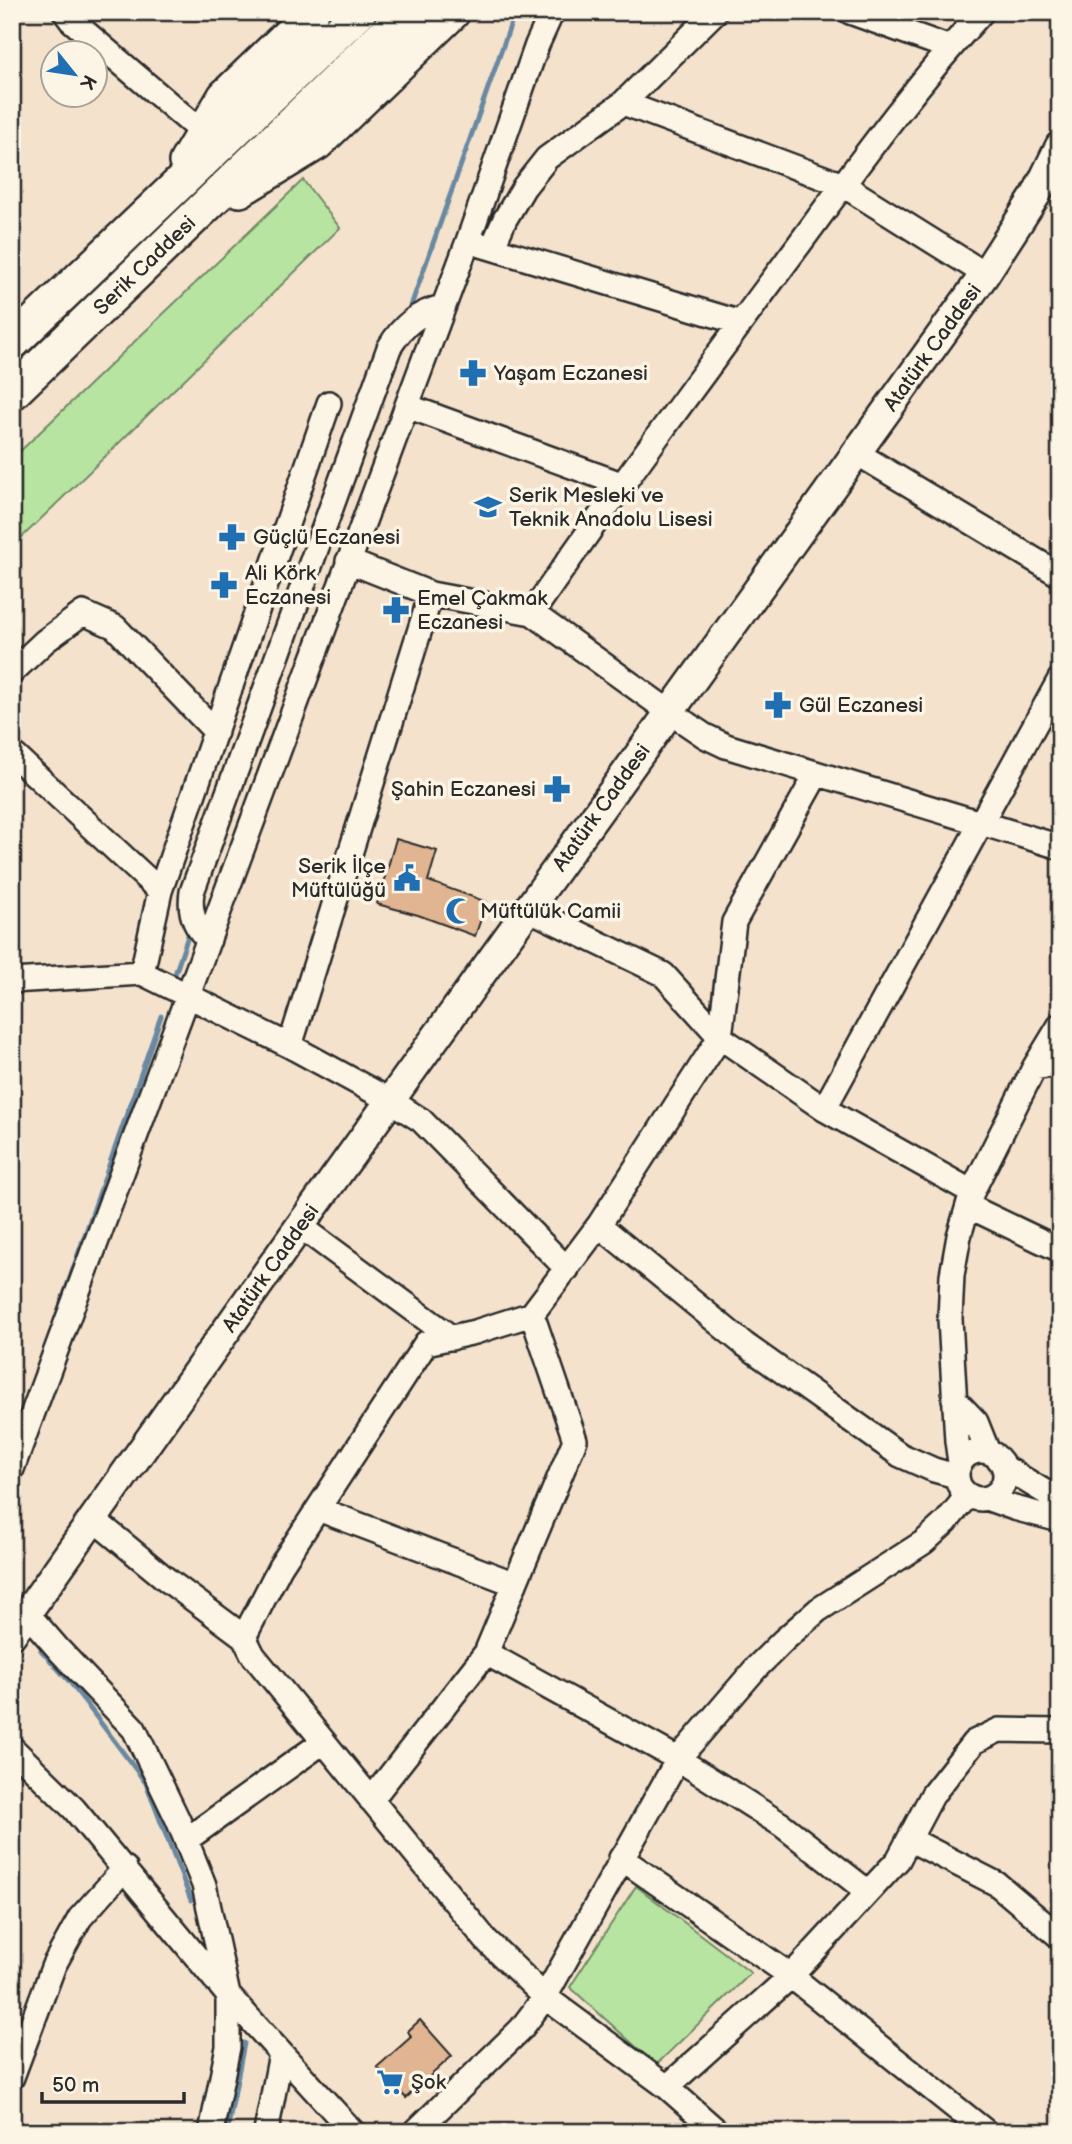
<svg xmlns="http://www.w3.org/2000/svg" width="1072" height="2144" font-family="'Balsamiq Sans',sans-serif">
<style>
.green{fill:#b8e4a1;stroke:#728866;stroke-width:2}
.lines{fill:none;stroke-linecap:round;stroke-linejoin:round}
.stream{stroke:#6988a1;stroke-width:5}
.building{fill:#e1b592;stroke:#2b2b2b;stroke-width:2}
.minor-casing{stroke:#2b2b2b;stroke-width:28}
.major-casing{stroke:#2b2b2b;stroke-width:33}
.highway-casing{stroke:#2b2b2b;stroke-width:38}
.minor{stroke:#fcf5e5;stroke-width:23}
.major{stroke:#fcf5e5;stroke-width:28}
.highway{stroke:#fcf5e5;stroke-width:33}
.labels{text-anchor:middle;stroke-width:7;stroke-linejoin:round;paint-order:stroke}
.street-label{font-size:21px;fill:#2b2b2b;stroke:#fcf5e5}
.poi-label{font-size:21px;fill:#2b2b2b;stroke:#fcf5e5;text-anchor:start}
</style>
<rect width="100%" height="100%" fill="#f4e2cc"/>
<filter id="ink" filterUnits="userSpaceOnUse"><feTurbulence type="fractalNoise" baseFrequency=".0143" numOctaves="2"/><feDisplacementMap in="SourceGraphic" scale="14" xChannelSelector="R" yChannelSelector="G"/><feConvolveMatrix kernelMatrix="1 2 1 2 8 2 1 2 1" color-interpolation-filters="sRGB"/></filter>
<g filter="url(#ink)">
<path class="green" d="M 303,180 L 340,228 L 12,547 L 12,459 Z
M 636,1886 L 751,1973 L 656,2065 L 570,1987 Z"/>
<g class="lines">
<path class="stream" d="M 408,314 L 515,12
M 173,980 L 190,930
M 48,1341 L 161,1016
M 41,1650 L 70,1682 L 146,1783 L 191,1900
M 227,2132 L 244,2043"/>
</g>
<path class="building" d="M 396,839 L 437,851 L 428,881 L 487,902 L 475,936 L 418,915 L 377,904 Z
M 420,2020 L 452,2056 L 406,2098 L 377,2067 L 411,2037 L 408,2031 Z"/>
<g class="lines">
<defs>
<path id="minor" d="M 65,12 L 71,20 L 203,133
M 850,12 L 950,48
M 623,103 L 843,185 L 985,274
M 478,244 L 741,323
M 492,248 L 505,219 L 524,187 L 547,158 L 623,103 L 715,12
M 407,406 L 621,484
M 855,452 L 1060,575
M 348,561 L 431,594 L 532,613 L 671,713 L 705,736 L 726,746 L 1060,847
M 532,613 C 614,494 700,378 786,262 C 849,177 911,90 982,12
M 12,672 L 45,641 L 83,613 L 115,627 L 216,732
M 12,753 L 160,891
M 528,909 L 663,974 L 720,1037 L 824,1109 L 972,1192
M 209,940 C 194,927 189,911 192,892 L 389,348 C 402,326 418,312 443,307
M 142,973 L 160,891 L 329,403
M 12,981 L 142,973 L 290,1046 L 391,1101 L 421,1120 L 567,1269
M 290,1046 L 431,594
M 1034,1068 L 1060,1064
M 824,1109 L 1060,679
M 968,1206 L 1060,1250
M 599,1225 L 744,1344 L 900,1455 L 934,1470 L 956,1476
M 300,1226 L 452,1338
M 954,1399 L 976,1422 L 988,1452
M957 1475a24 24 0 1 1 48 0a24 24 0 1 1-48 0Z
M 960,1462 L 957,1441 L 950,1319 L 952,1275 L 959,1236 L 972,1192 L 1034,1068 L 1060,1025
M 1004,1467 L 1060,1501
M 12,1469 L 468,241 L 537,45 L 552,12
M 989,1499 L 1014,1508 L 1060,1520
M 318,1509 L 515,1584
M 92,1518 L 166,1579 L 244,1637
M 26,1612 L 60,1651 L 134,1729 L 178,1820 L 204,1885 L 228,1995 L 228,2047 L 211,2132
M 486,1653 L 678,1759 L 782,1825 L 868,1892
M 12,1748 L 74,1809 L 228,1995 L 353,2132
M 371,1800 L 486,1653 L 575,1440 L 532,1314
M 909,1839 L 997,1884 L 1060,1937
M 186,1840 L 323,1742
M 621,1858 L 791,1976 L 986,2132
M 12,2077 L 54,1965 L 80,1918 L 125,1868
M 667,2087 L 791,1976 L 898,1860 L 933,1794 L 974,1742 L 999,1730 L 1060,1731
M 266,2132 L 281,2054
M 415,2132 L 521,2029 L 545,1997 L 678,1759 L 756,1668 L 784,1640 L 818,1610 L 924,1542 L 946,1522 L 967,1496
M 718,2132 L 667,2087 L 545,1997 L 486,1940 L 253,1655 L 244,1637 L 280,1567 L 426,1343 L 475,1332 L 532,1314 L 599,1225 L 720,1037 L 734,922 L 816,775"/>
<g id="major">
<path id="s1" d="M 12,1634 L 300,1226 L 985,274 L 1036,195 L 1060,146"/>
</g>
<g id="highway">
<path d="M 186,162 L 225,96 L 312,12"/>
<path d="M 240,190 L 317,143 L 453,12"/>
<path d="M 12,343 L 359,12"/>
<path id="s2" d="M 12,393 L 407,12"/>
</g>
</defs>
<use href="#minor" class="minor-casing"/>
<use href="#major" class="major-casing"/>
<use href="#highway" class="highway-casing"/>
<use href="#minor" class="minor"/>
<use href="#major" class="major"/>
<use href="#highway" class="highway"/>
</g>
</g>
<defs>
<symbol id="pharmacy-bare" viewBox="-9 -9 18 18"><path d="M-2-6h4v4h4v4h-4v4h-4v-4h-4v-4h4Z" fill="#1f6fb2" stroke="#fcf5e5" stroke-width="2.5" paint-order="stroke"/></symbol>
<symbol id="school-bare" viewBox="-9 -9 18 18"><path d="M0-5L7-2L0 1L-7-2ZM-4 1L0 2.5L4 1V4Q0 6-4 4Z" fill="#1f6fb2" stroke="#fcf5e5" stroke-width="2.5" paint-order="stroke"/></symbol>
<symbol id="civic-bare" viewBox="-9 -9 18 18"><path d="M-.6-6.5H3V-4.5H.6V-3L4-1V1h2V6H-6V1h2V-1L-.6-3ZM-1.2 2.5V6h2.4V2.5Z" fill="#1f6fb2" stroke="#fcf5e5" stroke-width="2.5" paint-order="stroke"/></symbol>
<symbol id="mosque-bare" viewBox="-9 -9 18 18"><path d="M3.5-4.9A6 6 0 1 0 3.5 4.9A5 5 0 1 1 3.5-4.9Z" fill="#1f6fb2" stroke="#fcf5e5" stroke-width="2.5" paint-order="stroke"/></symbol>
<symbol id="supermarket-bare" viewBox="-9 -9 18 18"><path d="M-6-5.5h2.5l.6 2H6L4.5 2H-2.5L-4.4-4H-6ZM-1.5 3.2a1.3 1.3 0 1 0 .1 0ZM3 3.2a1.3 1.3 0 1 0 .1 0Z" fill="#1f6fb2" stroke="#fcf5e5" stroke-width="2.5" paint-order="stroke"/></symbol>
</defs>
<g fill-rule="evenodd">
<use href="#pharmacy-bare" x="454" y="354" width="38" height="38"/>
<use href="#school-bare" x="469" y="488" width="38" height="38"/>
<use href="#pharmacy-bare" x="213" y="518" width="38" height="38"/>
<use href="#pharmacy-bare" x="205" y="566" width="38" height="38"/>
<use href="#pharmacy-bare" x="377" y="591" width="38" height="38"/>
<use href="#pharmacy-bare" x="759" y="686" width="38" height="38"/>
<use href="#pharmacy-bare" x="538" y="770" width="38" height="38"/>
<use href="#civic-bare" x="388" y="859" width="38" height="38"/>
<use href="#mosque-bare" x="440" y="892" width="38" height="38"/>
<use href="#supermarket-bare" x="371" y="2063" width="38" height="38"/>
</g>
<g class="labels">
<g class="street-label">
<text dy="7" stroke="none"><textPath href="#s2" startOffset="184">Serik Caddesi</textPath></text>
<text dy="7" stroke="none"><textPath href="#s1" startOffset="1582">Atatürk Caddesi</textPath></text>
<text dy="7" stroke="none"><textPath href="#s1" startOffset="1015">Atatürk Caddesi</textPath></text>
<text dy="7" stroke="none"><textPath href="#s1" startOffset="448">Atatürk Caddesi</textPath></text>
</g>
<g class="poi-label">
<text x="494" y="380">Yaşam Eczanesi</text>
<text x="509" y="502">Serik Mesleki ve<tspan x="509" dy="24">Teknik Anadolu Lisesi</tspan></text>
<text x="253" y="544">Güçlü Eczanesi</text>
<text x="245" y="580">Ali Körk<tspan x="245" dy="24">Eczanesi</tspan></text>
<text x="417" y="605">Emel Çakmak<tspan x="417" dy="24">Eczanesi</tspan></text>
<text x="799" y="712">Gül Eczanesi</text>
<text x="536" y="796" text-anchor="end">Şahin Eczanesi</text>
<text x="386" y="873" text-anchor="end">Serik İlçe<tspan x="386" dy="24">Müftülüğü</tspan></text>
<text x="480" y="918">Müftülük Camii</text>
<text x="411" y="2089">Şok</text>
</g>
</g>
<rect width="1072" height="2144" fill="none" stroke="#fcf5e5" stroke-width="42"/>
<rect x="21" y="21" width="1030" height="2102" fill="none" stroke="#2b2b2b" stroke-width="2.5" filter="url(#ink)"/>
<g transform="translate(74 74) rotate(120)"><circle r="33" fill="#fcf5e5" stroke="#a8a49b" stroke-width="2"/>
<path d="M0-5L12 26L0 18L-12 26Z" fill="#1f6fb2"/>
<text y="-10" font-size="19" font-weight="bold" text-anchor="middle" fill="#2b2b2b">K</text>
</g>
<path d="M42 2092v10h142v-10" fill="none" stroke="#2b2b2b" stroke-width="3.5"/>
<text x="52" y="2092" font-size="21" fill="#2b2b2b" stroke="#fcf5e5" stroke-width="5" paint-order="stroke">50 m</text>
</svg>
